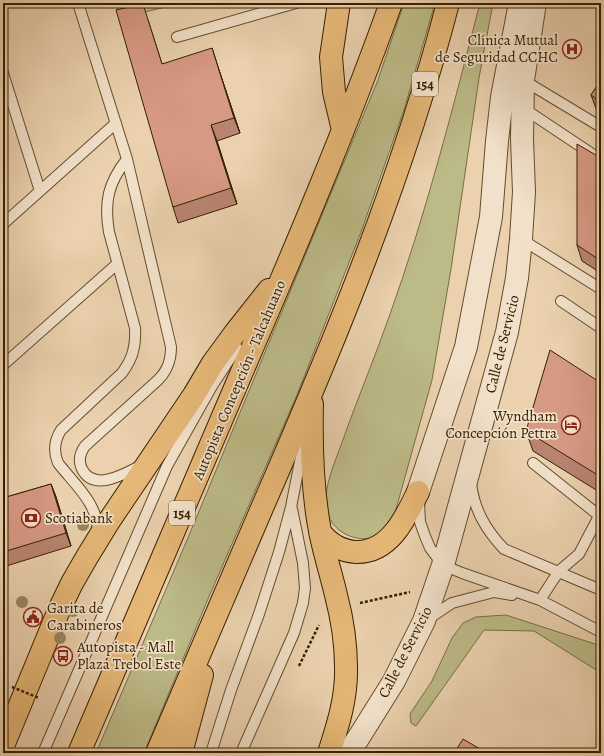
<svg xmlns="http://www.w3.org/2000/svg" width="604" height="756" font-family="Alegreya,serif">
<style>
.green{fill:#bcba87;stroke:#796d44}
.lines{fill:none;stroke-linecap:round;stroke-linejoin:round}
.service-casing{stroke:#634c2c;stroke-width:12}
.tertiary-casing{stroke:#634c2c;stroke-width:24}
.primary-casing{stroke:#362001;stroke-width:24}
.path{stroke:#362001;stroke-width:2.5;stroke-dasharray:3 2;stroke-linecap:butt}
.service{stroke:#f2e1ca;stroke-width:10}
.tertiary{stroke:#f2e1ca;stroke-width:22}
.primary{stroke:#e6b877;stroke-width:22}
.path-bridge{stroke:#362001;stroke-width:2.5;stroke-dasharray:3 2;stroke-linecap:butt}
.tree{fill:#9a8561}
.wall{fill:#b88471;stroke:#362001}
.shaded-wall{fill:#966b5c;stroke:#362001}
.building{fill:#d69983;stroke:#362001}
.labels{text-anchor:middle;stroke-width:3.5;stroke-linejoin:round;paint-order:stroke}
.shield{fill:#f2e1ca;stroke:#6e5a3d;stroke-width:1}
.shield-label{font-size:14px;font-weight:bold;fill:#362001}
.poi-label{font-size:15px;fill:#362001;stroke:#f2e1ca;text-anchor:start}
.street-label{font-size:15px;fill:#362001;stroke:#f2e1ca}
</style>
<rect width="100%" height="100%" fill="#ebd1ae"/>
<filter id="stains"><feTurbulence type="fractalNoise" baseFrequency=".005" numOctaves="4"/><feColorMatrix values="0 0 0 0 .2 0 0 0 0 .09 0 0 0 0 .02 0 0 0 .5 -.17"/></filter>
<radialGradient id="worn" r=".72"><stop offset=".6" stop-color="#630" stop-opacity="0"/><stop offset="1" stop-color="#630" stop-opacity=".3"/></radialGradient>
<path class="green" d="M 115,3 L 182,3 L 120,18 Z
M 404,3 L 435,3 L 404,110 L 361,232 L 297,395 L 208,599 L 144,753 L 96,753 L 190,533 L 378,80 Z
M 480,3 L 493,3 L 479,78 L 451,269 L 432,380 L 393,520 C 383,530 373,542 357,538 C 340,535 327,522 326,505 C 324,486 335,462 341,445 C 356,402 374,360 389,317 C 426,214 453,108 480,3 Z
M 506,615 L 601,646 L 601,673 L 534,631 L 484,630 L 416,726 L 411,723 L 410,714 L 432,681 L 452,638 L 463,623 L 476,617 Z"/>
<g class="lines">
<defs>
<path id="service" d="M 78,3 L 127,159 L 171,347 C 171,360 168,370 158,380 L 85,446 C 80,453 78,461 82,469 C 94,493 126,473 142,465
M 177,37 L 296,3
M 3,73 L 40,191
M 523,80 L 601,127
M 523,108 L 601,160
M 3,224 L 116,123
M 521,239 L 601,289
M 561,301 L 601,328
M 3,365 L 117,264
M 533,463 L 601,517
M 471,483 C 474,510 486,530 504,549 L 601,590
M 419,502 L 420,522 L 425,536 L 430,548 L 443,565 L 462,573 L 540,600 L 601,632
M 98,533 C 98,503 75,485 58,463 C 53,451 54,441 61,430 L 122,373 C 133,358 136,346 135,328 L 109,232 C 104,202 108,183 127,159
M 540,600 L 559,571 L 579,554 L 599,516
M 428,619 L 452,603 L 494,592 L 512,595
M 43,753 L 167,466 L 212,386 L 237,348
M 211,753 L 231,690 L 259,614 L 279,552 L 291,507 L 304,441
M 241,753 L 294,633 L 303,603 L 305,588 L 303,563 L 292,509"/>
<path id="tertiary" d="M 418,492 L 466,347 L 491,217 L 497,141 L 502,97 L 520,3
M 348,753 L 359,737 L 394,681 L 424,621 L 443,565 L 507,332 L 517,278 L 521,239 L 524,192 L 522,139 L 523,80 L 535,3"/>
<path id="primary" d="M 339,3 L 331,57 L 334,92 L 343,130
M 312,404 C 311,446 312,489 320,531 C 324,552 331,574 336,595 C 342,618 346,643 346,667 C 347,697 338,725 329,753
M 320,532 C 329,544 341,551 356,552 C 390,553 406,517 418,492
M 3,746 L 59,610 L 72,583 L 87,557 L 109,521 L 194,395 L 213,363 L 235,333 L 269,290
M 79,753 C 133,627 187,500 241,374 C 294,251 346,129 391,3
M 157,753 C 192,671 227,589 262,508 C 334,343 403,177 448,3
M 181,753 L 202,675"/>
</defs>
<use href="#service" class="service-casing"/>
<use href="#tertiary" class="tertiary-casing"/>
<use href="#primary" class="primary-casing"/>
<path class="path" d="M 360,603 L 410,592
M 299,666 L 319,625"/>
<use href="#service" class="service"/>
<use href="#tertiary" class="tertiary"/>
<use href="#primary" class="primary"/>
<path class="path-bridge" d="M 12,687 L 39,698"/>
</g>
<g class="tree">
<circle cx="83" cy="525" r="6"/>
<circle cx="22" cy="602" r="6"/>
<circle cx="73" cy="611" r="6"/>
<circle cx="60" cy="638" r="6"/>
</g>
<path class="wall" d="M 148,20 L 162,64 L 217,64 L 240,133 L 217,141 L 237,204 L 178,223 L 173,207 Z
M 601,80 L 601,113 L 597,111 L 591,95 Z
M 601,158 L 601,273 L 582,261 L 577,245 Z
M 601,383 L 601,493 L 533,451 L 526,431 Z
M 51,484 L 56,497 L 71,546 L 3,567 L 3,498 Z"/>
<path class="shaded-wall" d="M 212,48 L 217,64 L 240,133 L 234,118 Z
M 211,125 L 217,141 L 237,204 L 231,188 Z
M 51,484 L 56,497 L 71,546 L 66,533 Z"/>
<path class="building" d="M 143,4 L 162,64 L 212,48 L 234,118 L 211,125 L 231,188 L 173,207 L 116,10 Z
M 601,80 L 601,102 L 591,95 Z
M 577,144 L 601,158 L 601,261 L 577,245 Z
M 550,350 L 601,383 L 601,477 L 526,431 Z
M 51,484 L 66,533 L 3,552 L 3,498 Z
M 463,739 L 487,753 L 454,753 Z"/>
<defs>
<symbol id="hospital-ring" viewBox="-11 -11 22 22"><circle r="9.5" fill="#f2e1ca" stroke="#8f2418" stroke-width="1.5"/><path d="M-5-5h3v3.5h4V-5h3V5h-3V1.5h-4V5h-3Z" fill="#8f2418"/></symbol>
<symbol id="hotel-ring" viewBox="-11 -11 22 22"><circle r="9.5" fill="#f2e1ca" stroke="#8f2418" stroke-width="1.5"/><path d="M-6-4.5h1.5V1H6V5H4.5V3h-9V5H-6ZM-4 0a1.8 1.8 0 1 1 3.6 0ZM.5 0V-2.5h3Q6-2.5 6 0Z" fill="#8f2418"/></symbol>
<symbol id="bank-ring" viewBox="-11 -11 22 22"><circle r="9.5" fill="#f2e1ca" stroke="#8f2418" stroke-width="1.5"/><path d="M-6-4H6V4H-6ZM0-2.3a2.3 2.3 0 1 0 0 4.6a2.3 2.3 0 1 0 0-4.6Z" fill="#8f2418"/></symbol>
<symbol id="civic-ring" viewBox="-11 -11 22 22"><circle r="9.5" fill="#f2e1ca" stroke="#8f2418" stroke-width="1.5"/><path d="M-.6-6.5H3V-4.5H.6V-3L4-1V1h2V6H-6V1h2V-1L-.6-3ZM-1.2 2.5V6h2.4V2.5Z" fill="#8f2418"/></symbol>
<symbol id="bus-ring" viewBox="-11 -11 22 22"><circle r="9.5" fill="#f2e1ca" stroke="#8f2418" stroke-width="1.5"/><path d="M-5-6H5V4H4V6H2V4H-2V6H-4V4H-5ZM-3.5-4V0h7V-4ZM-3.5 1.2v1.5H-2V1.2ZM2 1.2v1.5H3.5V1.2Z" fill="#8f2418"/></symbol>
</defs>
<g fill-rule="evenodd">
<use href="#hospital-ring" x="561" y="38" width="22" height="22"/>
<use href="#hotel-ring" x="560" y="414" width="22" height="22"/>
<use href="#bank-ring" x="20" y="507" width="22" height="22"/>
<use href="#civic-ring" x="22" y="606" width="22" height="22"/>
<use href="#bus-ring" x="52" y="645" width="22" height="22"/>
</g>
<g class="labels">
<g class="shield">
<rect x="412" y="72" width="26" height="24" rx="3"/>
<rect x="169" y="501" width="26" height="24" rx="3"/>
</g>
<g class="shield-label">
<text x="425" y="89">154</text>
<text x="182" y="518">154</text>
</g>
<g class="poi-label">
<text x="558" y="45" text-anchor="end">Clínica Mutual<tspan x="558" dy="17">de Seguridad CCHC</tspan></text>
<text x="557" y="421" text-anchor="end">Wyndham<tspan x="557" dy="17">Concepción Pettra</tspan></text>
<text x="45" y="523">Scotiabank</text>
<text x="47" y="613">Garita de<tspan x="47" dy="17">Carabineros</tspan></text>
<text x="77" y="652">Autopista - Mall<tspan x="77" dy="17">Plaza Trebol Este</tspan></text>
</g>
<g class="street-label">
<text transform="translate(502 344) rotate(-76)" y="5">Calle de Servicio</text>
<text transform="translate(239 380) rotate(-67)" y="5">Autopista Concepción - Talcahuano</text>
<text transform="translate(405 652) rotate(-63)" y="5">Calle de Servicio</text>
</g>
</g>
<rect width="604" height="756" fill="none" stroke="#ebd1ae" stroke-width="16"/>
<rect x="4" y="4" width="596" height="748" fill="none" stroke="#362001" stroke-width="2"/>
<rect x="8" y="8" width="588" height="740" fill="none" stroke="#362001"/>
<rect width="100%" height="100%" filter="url(#stains)"/>
<rect width="100%" height="100%" fill="url(#worn)"/>
</svg>
